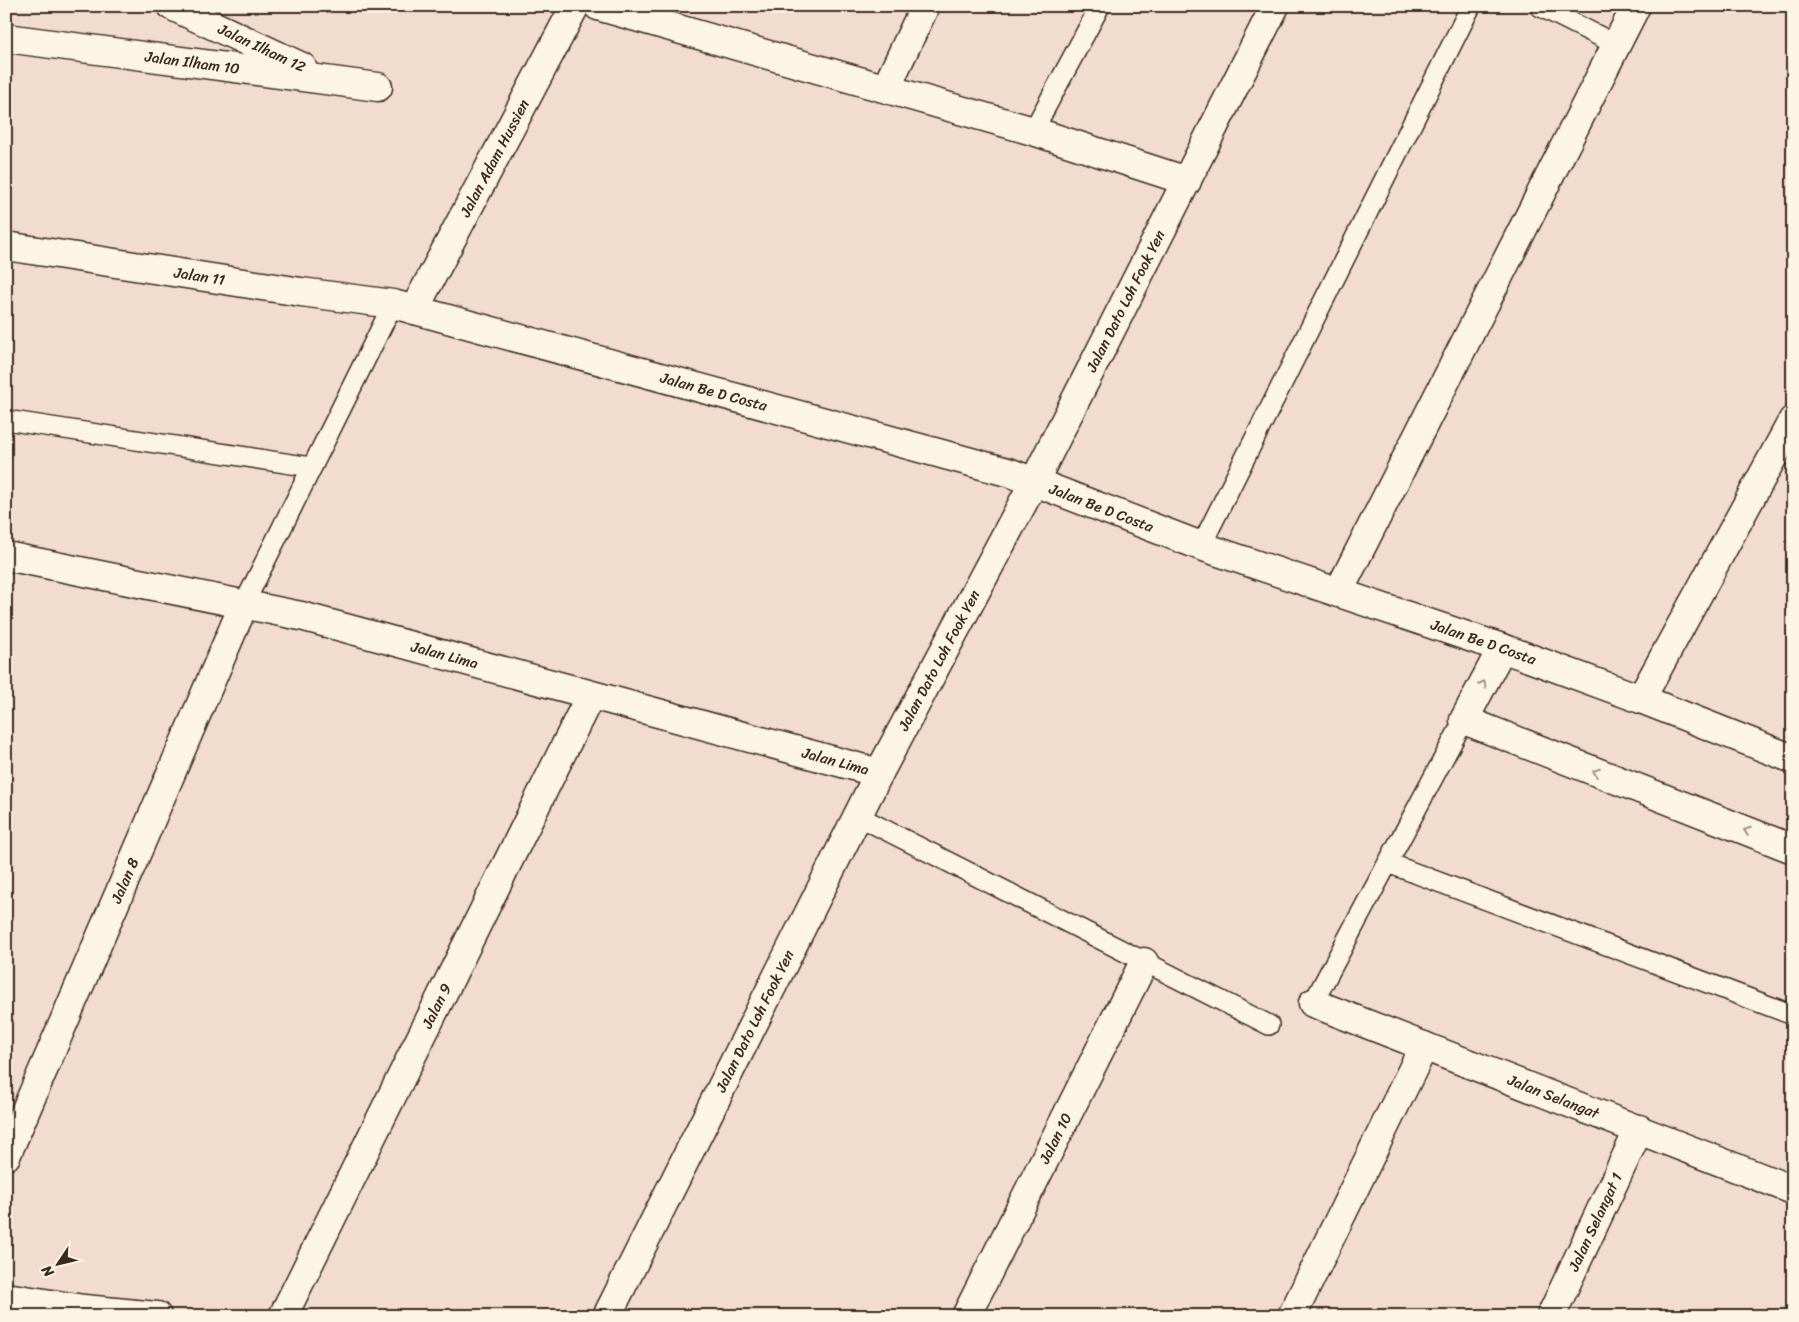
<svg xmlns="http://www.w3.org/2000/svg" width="1799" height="1322" font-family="Sriracha,sans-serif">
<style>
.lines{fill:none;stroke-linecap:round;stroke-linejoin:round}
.service-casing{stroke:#3b2a1e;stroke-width:22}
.minor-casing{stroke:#3b2a1e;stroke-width:31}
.service{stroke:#fcf5e5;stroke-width:19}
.minor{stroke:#fcf5e5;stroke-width:28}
.oneway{stroke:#9c9082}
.labels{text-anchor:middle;stroke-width:4.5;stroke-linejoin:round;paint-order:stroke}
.street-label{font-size:15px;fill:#3b2a1e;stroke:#fcf5e5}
</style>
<rect width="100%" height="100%" fill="#f2dcce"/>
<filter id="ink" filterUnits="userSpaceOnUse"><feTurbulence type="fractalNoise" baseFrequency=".02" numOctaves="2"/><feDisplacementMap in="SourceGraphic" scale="10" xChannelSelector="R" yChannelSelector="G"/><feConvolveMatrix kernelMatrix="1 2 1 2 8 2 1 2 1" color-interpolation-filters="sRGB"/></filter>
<g filter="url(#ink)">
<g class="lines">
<defs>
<path id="service" d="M 1539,6 L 1617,45
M 1033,131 L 1100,6
M 6,420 L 311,467
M 1201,546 L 1471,6
M 244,604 L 393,304
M 858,816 L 1269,1025
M 1388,863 L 1793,1015
M 1313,1003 L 1464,720"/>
<g id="minor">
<path d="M 172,6 L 302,67"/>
<path d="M 598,6 L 1033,131 L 1187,181"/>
<path id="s1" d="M 6,38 L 378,87"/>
<path d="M 886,88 L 925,6"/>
<path id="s2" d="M 6,246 L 301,292 L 393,304 L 1011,473 L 1201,546 L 1502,648 L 1641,699 L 1793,759"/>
<path id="s3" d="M 414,310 L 575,6"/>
<path id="s4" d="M 6,556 L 301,616 L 879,773"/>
<path d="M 1338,593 L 1636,6"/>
<path d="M 1502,648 L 1464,720 L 1793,849"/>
<path d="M 1641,699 L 1793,420"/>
<path id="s5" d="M 1313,1003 L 1793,1190"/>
<path id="s6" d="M 6,1156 L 244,604"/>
<path d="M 6,1297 L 84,1309 L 157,1316"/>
<path id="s7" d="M 283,1316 L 590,696"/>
<path id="s8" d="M 607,1316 L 879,773 L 1034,482 L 1275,6"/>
<path id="s9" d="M 966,1316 L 1144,962"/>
<path d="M 1292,1316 L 1424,1046"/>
<path id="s10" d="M 1551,1316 L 1639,1129"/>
</g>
</defs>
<use href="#service" class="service-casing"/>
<use href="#minor" class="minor-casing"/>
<use href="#service" class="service"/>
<use href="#minor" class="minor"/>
</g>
<defs><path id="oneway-chevron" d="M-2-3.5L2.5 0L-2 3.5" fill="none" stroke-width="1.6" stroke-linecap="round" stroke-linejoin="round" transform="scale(1.25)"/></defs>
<g class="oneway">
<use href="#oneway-chevron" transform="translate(1483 684) rotate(-62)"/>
<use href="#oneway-chevron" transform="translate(1596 772) rotate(-159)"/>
<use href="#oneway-chevron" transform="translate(1747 831) rotate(-159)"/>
</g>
</g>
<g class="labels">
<g class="street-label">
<text transform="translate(262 48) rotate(25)" y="5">Jalan Ilham 12</text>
<text dy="5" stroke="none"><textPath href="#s1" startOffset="188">Jalan Ilham 10</textPath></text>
<text dy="5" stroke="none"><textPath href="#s3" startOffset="172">Jalan Adam Hussien</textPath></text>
<text dy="5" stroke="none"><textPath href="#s2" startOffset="196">Jalan 11</textPath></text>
<text dy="5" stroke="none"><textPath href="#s8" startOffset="1140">Jalan Dato Loh Fook Yen</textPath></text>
<text dy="5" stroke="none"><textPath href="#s2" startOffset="724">Jalan Be D Costa</textPath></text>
<text dy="5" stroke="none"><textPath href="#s2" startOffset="1129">Jalan Be D Costa</textPath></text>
<text dy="5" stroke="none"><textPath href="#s2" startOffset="1534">Jalan Be D Costa</textPath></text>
<text dy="5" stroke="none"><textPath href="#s4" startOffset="450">Jalan Lima</textPath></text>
<text dy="5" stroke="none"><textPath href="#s8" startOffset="735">Jalan Dato Loh Fook Yen</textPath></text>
<text dy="5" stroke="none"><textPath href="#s4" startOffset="855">Jalan Lima</textPath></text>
<text dy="5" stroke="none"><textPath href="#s6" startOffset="300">Jalan 8</textPath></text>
<text dy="5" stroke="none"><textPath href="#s7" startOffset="346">Jalan 9</textPath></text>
<text dy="5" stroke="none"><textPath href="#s8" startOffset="330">Jalan Dato Loh Fook Yen</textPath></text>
<text dy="5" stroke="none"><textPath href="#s5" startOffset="258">Jalan Selangat</textPath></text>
<text dy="5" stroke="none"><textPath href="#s9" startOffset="199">Jalan 10</textPath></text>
<text dy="5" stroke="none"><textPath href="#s10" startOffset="104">Jalan Selangat 1</textPath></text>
</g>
</g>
<rect width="1799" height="1322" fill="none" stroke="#fcf5e5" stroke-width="25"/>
<rect x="12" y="12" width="1774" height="1297" fill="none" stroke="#3b2a1e" stroke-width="2" filter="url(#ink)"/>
<g transform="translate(58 1264) rotate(235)" stroke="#fcf5e5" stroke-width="4" paint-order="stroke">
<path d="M0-4L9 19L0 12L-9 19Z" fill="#3b2a1e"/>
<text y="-8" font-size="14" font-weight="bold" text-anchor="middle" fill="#3b2a1e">N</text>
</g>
</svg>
